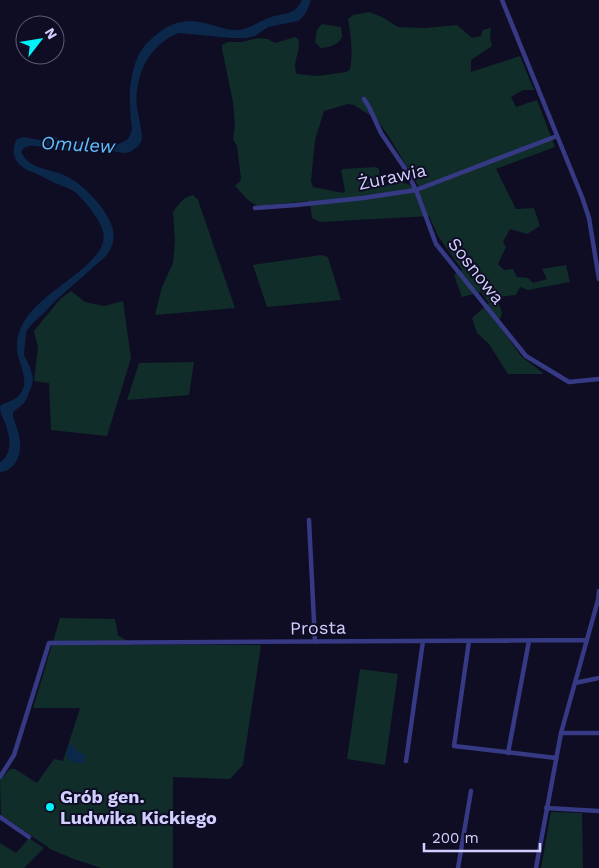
<svg xmlns="http://www.w3.org/2000/svg" width="599" height="868" font-family="'Work Sans',sans-serif">
<style>
.green{fill:#102d2a;fill-rule:evenodd}
.water{fill:#0b2749}
.lines{fill:none;stroke-linecap:round;stroke-linejoin:round}
.minor{stroke:#363984;stroke-width:4.5}
.poi-dot{fill:#00f3fa;stroke:#0f0d23;stroke-width:2}
.labels{text-anchor:middle;stroke-width:4;stroke-linejoin:round;paint-order:stroke}
.street-label{font-size:18px;fill:#d1cfff;stroke:#0f0d23}
.poi-label{font-size:18px;font-weight:bold;fill:#d1cfff;stroke:#0f0d23;text-anchor:start}
.water-label{font-size:19px;font-style:italic;fill:#5dc0ff;stroke:#0f0d23}
</style>
<rect width="100%" height="100%" fill="#0f0d23"/>
<path class="green" d="M 369,12 L 382,17 L 398,27 L 425,28 L 457,25 L 472,38 L 481,36 L 483,30 L 491,28 L 490,37 L 492,46 L 471,60 L 471,72 L 520,56 L 534,90 L 523,90 L 511,97 L 516,107 L 537,100 L 555,147 L 496,169 L 516,209 L 534,208 L 540,226 L 527,234 L 510,229 L 503,242 L 506,247 L 498,264 L 504,270 L 513,269 L 517,277 L 528,278 L 533,283 L 547,279 L 542,269 L 566,265 L 570,282 L 528,290 L 520,287 L 516,295 L 497,297 L 502,313 L 498,324 L 521,356 L 544,374 L 508,374 L 489,344 L 477,333 L 472,318 L 489,303 L 481,292 L 462,297 L 454,275 L 462,270 L 438,236 L 429,216 L 320,222 L 312,218 L 310,202 L 307,201 L 257,206 L 248,200 L 235,186 L 240,181 L 241,178 L 237,146 L 233,139 L 235,126 L 233,102 L 222,49 L 222,45 L 228,42 L 242,42 L 258,38 L 268,39 L 275,43 L 295,37 L 298,39 C 302,51 291,63 297,74 L 318,76 L 346,72 L 350,70 C 353,53 351,35 348,19 L 353,15 ZM 348,104 L 354,105 L 368,114 L 376,118 L 391,140 L 420,189 L 402,182 L 384,186 L 380,185 L 379,169 L 376,167 L 344,169 L 341,170 L 345,191 L 343,193 L 313,187 L 311,181 L 315,140 L 324,111 Z
M 322,24 L 341,27 C 341,30 342,34 342,36 C 341,44 328,48 321,48 L 315,42 L 317,30 Z
M 193,195 L 198,200 L 235,308 L 155,315 L 162,287 L 173,263 L 175,242 L 173,212 L 179,204 L 185,198 Z
M 321,255 L 328,257 L 341,300 L 267,307 L 253,265 Z
M 71,291 L 85,302 L 104,306 L 123,301 L 131,358 L 107,436 L 51,430 L 49,383 L 34,381 L 38,348 L 34,331 L 60,299 Z
M 194,362 L 189,395 L 127,400 L 139,363 Z
M 60,618 L 115,619 L 118,635 L 133,645 L 261,645 L 243,765 L 230,779 L 173,777 L 173,868 L 101,868 L 74,859 L 52,850 L 1,815 L 0,780 L 10,769 L 15,769 L 37,783 L 54,759 L 63,761 L 80,708 L 33,708 Z
M 360,669 L 398,674 L 385,765 L 347,759 Z
M 551,812 L 582,813 L 583,868 L 541,868 Z
M 29,838 L 44,848 L 24,868 L 0,868 L 0,843 L 16,853 Z"/>
<path class="water" d="M 302,0 L 311,0 C 308,8 306,16 298,21 L 268,27 L 255,36 L 246,38 L 231,38 L 178,33 C 148,46 134,76 137,108 C 138,116 144,135 141,142 C 139,145 135,149 133,150 C 131,152 128,152 125,153 C 120,153 115,151 110,151 C 92,151 74,152 56,150 C 48,149 35,143 26,147 C 23,148 23,150 21,152 C 30,171 52,168 68,177 C 85,186 109,211 113,230 C 115,240 112,248 106,256 L 55,301 L 46,311 L 31,325 L 26,332 L 24,355 L 30,367 L 33,378 L 32,385 L 26,400 L 23,404 L 13,412 L 13,415 C 15,424 20,434 20,443 C 21,456 15,471 0,472 L 0,462 C 11,455 11,441 7,429 C 5,420 0,416 0,406 C 6,401 15,401 19,395 C 32,381 17,363 17,348 C 16,336 22,322 30,313 C 38,304 48,295 58,288 C 72,276 109,254 103,232 C 100,219 85,201 75,192 C 68,187 58,185 51,181 C 46,179 42,176 37,174 C 33,172 28,171 24,168 C 13,161 11,149 17,139 L 24,137 L 39,140 L 55,137 L 63,140 L 119,144 L 128,139 L 130,135 L 132,129 C 131,121 130,112 130,103 C 129,84 133,60 145,45 C 148,41 153,38 156,35 C 167,26 177,21 191,21 C 207,21 223,31 239,30 C 249,29 261,20 271,17 C 285,13 295,15 302,0 Z
M 69,745 L 73,745 L 76,750 L 84,755 L 85,757 L 84,763 L 77,763 L 69,761 L 66,754 Z"/>
<g class="lines">
<path class="minor" d="M 502,0 L 582,197 L 589,218 L 599,279
M 364,99 L 369,107 L 381,133 L 404,167 L 416,190 L 436,244 L 526,356 L 569,382 L 599,379
M 255,208 L 296,205 L 363,198 L 416,190 L 557,136
M 309,520 L 315,642
M 469,641 L 454,746 L 556,758
M 575,683 L 599,678
M 561,733 L 599,733
M 508,753 L 529,641
M 406,761 L 423,641
M 0,777 L 14,755 L 49,643 L 587,640
M 546,808 L 599,811
M 0,817 L 29,837
M 458,868 L 471,791
M 536,868 L 561,733 L 598,600 L 599,591"/>
</g>
<circle class="poi-dot" cx="50" cy="807" r="5"/>
<g class="labels">
<g class="street-label">
<text transform="translate(392 177) rotate(-12)" y="6">Żurawia</text>
<text transform="translate(476 271) rotate(52)" y="6">Sosnowa</text>
<text transform="translate(318 628) rotate(-1)" y="6">Prosta</text>
</g>
<g class="poi-label">
<text x="60" y="803">Grób gen.<tspan x="60" dy="21">Ludwika Kickiego</tspan></text>
</g>
<g class="water-label">
<text transform="translate(78 144) rotate(3)" y="7">Omulew</text>
</g>
</g>
<g transform="translate(40 40) rotate(59)"><circle r="24" fill="#0f0d23" stroke="#5d5b7b"/>
<path d="M0-4L9 19L0 12L-9 19Z" fill="#00f3fa"/>
<text y="-8" font-size="14" font-weight="bold" text-anchor="middle" fill="#d1cfff">N</text>
</g>
<path d="M424 843v8h116v-8" fill="none" stroke="#d1cfff" stroke-width="2.5"/>
<text x="432" y="843" font-size="15" fill="#d1cfff" stroke="#0f0d23" stroke-width="4" paint-order="stroke">200 m</text>
</svg>
